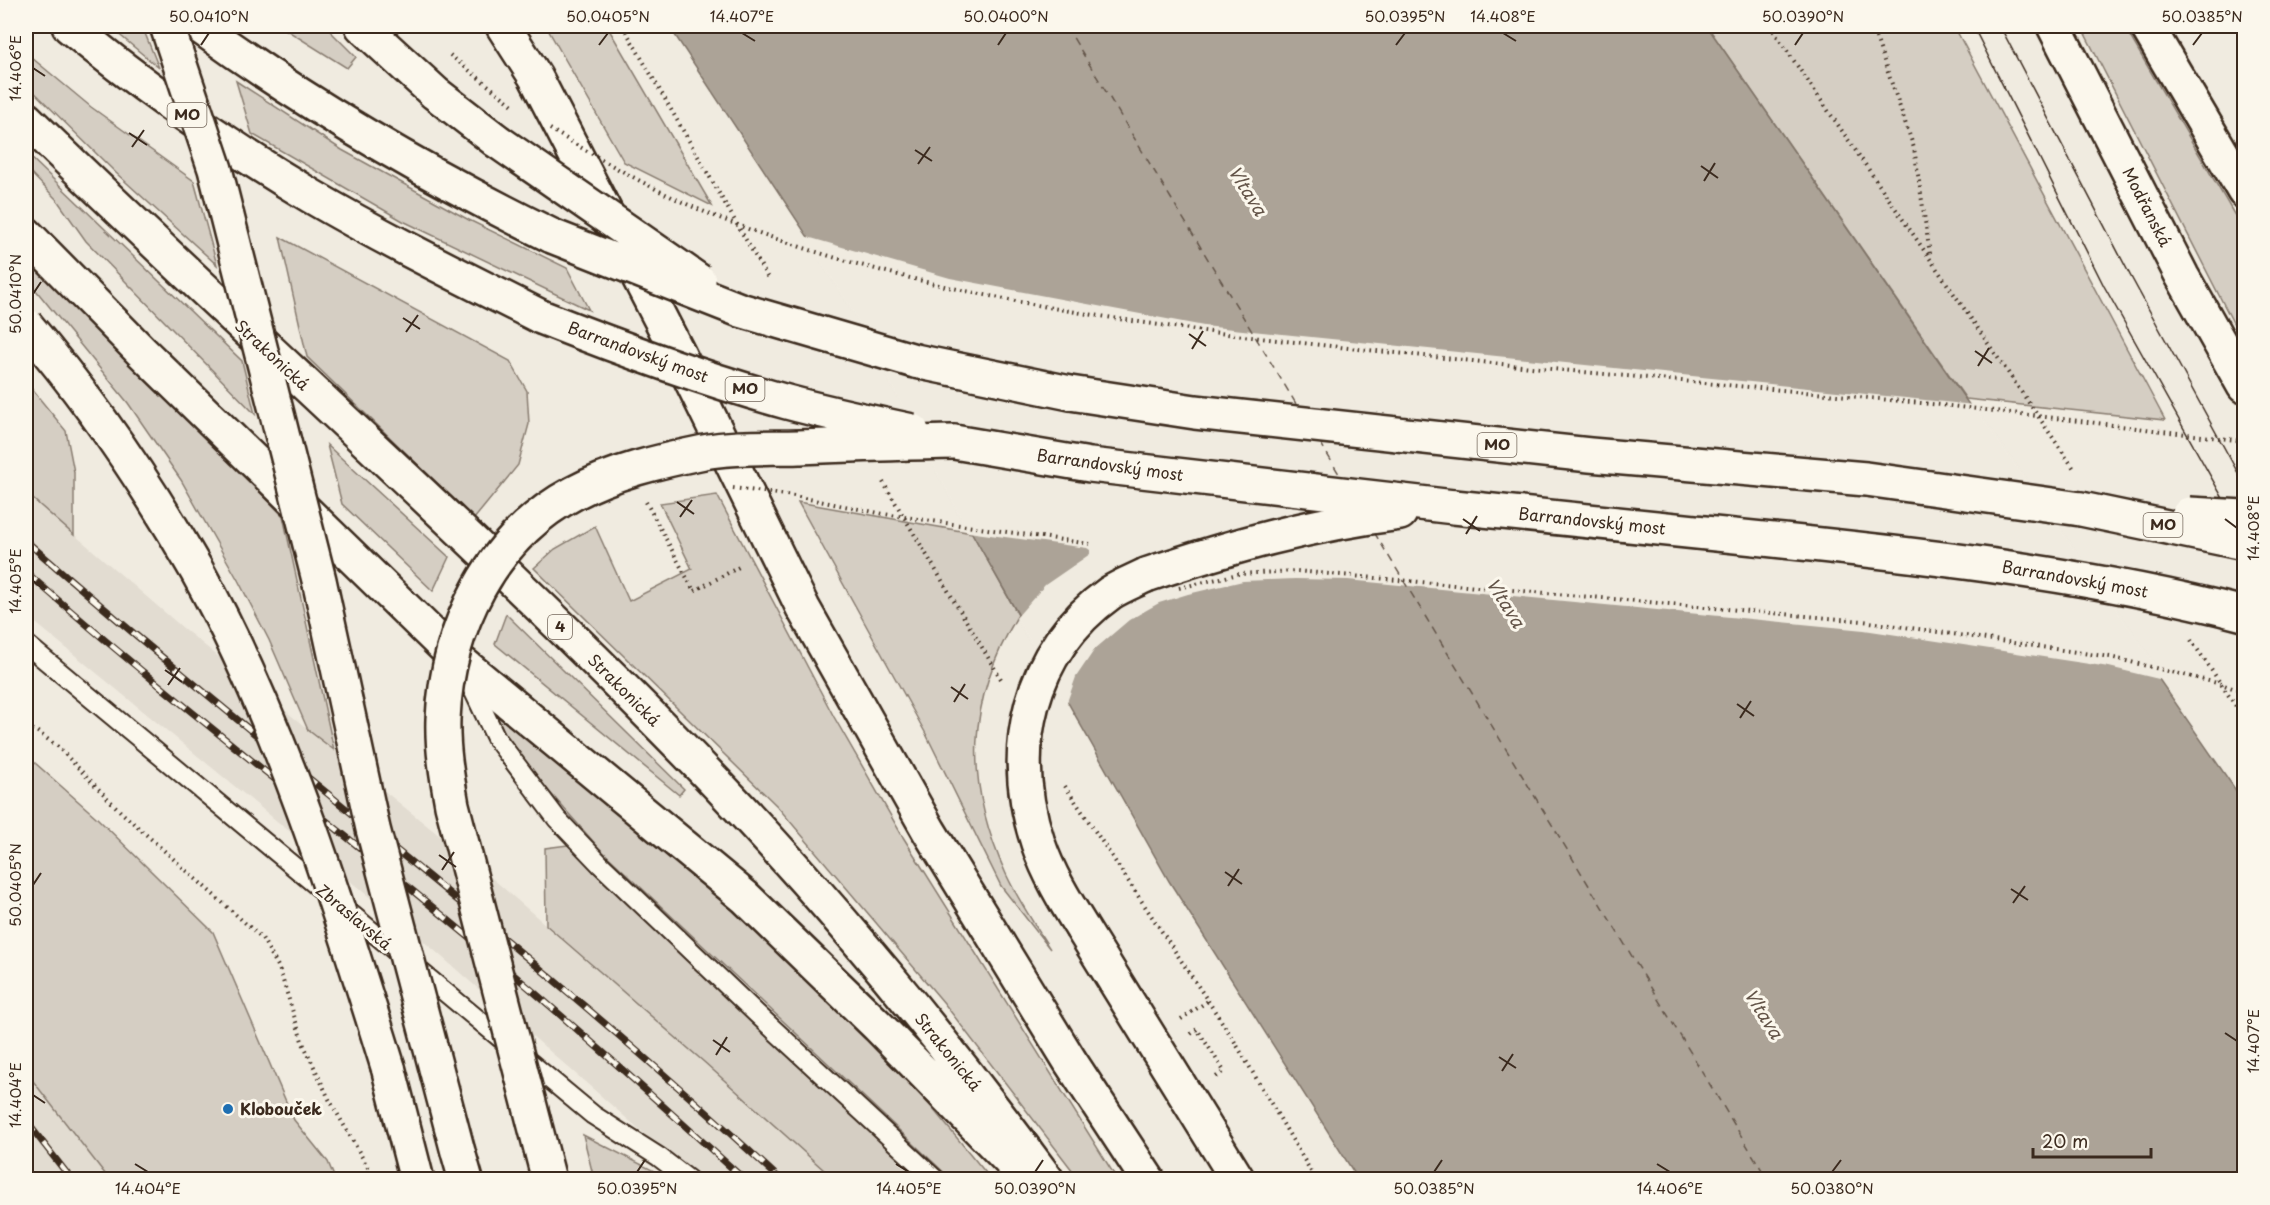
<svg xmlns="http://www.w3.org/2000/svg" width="2270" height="1205" font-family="'Playpen Sans',sans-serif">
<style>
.built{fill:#e2dcd1}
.green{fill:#d5cec3;stroke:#887c70;stroke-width:1.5}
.water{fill:#aca397;stroke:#7f7367;stroke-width:1.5}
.pier{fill:#f0ebe0}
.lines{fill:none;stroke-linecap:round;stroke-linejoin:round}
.ferry{stroke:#635448;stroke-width:1.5;stroke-dasharray:8 6;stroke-linecap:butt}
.service-casing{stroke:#3b2a1e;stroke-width:22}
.secondary-casing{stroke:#3b2a1e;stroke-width:38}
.primary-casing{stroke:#3b2a1e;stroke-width:38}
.path{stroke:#3b2a1e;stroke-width:4;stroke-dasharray:1.5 4.5;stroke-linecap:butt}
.service{stroke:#fbf7ec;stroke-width:18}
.secondary{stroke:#fbf7ec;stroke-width:33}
.primary{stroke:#fbf7ec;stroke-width:33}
.tram{stroke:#3b2a1e;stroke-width:1.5}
.rail-casing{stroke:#3b2a1e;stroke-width:7}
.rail{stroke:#fbf7ec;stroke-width:4.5;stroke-dasharray:14;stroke-linecap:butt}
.secondary-bridge-casing{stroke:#3b2a1e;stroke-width:38;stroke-linecap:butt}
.primary-bridge-casing{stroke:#3b2a1e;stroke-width:38;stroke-linecap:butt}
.path-bridge{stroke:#3b2a1e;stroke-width:4;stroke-dasharray:1.5 4.5;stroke-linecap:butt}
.secondary-bridge{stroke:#fbf7ec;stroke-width:33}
.primary-bridge{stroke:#fbf7ec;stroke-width:33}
.ticks{fill:none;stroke:#3b2a1e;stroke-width:2}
.poi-dot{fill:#1f6fb2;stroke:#fbf7ec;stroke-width:2}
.labels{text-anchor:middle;stroke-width:6;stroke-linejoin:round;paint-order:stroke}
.shield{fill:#fbf7ec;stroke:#75685c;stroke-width:1.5}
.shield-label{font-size:15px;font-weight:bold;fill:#3b2a1e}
.street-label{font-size:16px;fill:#3b2a1e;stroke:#fbf7ec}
.poi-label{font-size:16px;font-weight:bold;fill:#3b2a1e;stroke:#fbf7ec;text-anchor:start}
.water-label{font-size:18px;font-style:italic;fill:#635448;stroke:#fbf7ec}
.neatline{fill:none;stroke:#3b2a1e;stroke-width:2}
.ticks-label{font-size:15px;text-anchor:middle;fill:#3b2a1e}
</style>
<rect width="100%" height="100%" fill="#f0ebe0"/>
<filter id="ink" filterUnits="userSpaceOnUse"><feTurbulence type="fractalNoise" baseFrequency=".0167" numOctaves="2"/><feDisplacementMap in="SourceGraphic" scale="12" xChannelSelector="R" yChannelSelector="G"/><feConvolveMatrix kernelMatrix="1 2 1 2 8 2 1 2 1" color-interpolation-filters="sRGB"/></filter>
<g filter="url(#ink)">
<path class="built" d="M 26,493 L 183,628 L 493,879 L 704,1062 L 834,1179 L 696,1179 L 434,950 L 26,615 Z
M 26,1072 L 109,1179 L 34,1179 L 26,1169 Z"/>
<path class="green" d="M 109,26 L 142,26 L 159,68 Z
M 280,26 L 325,26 L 356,57 L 347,68 Z
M 546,26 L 607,26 L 712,206 L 624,162 Z
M 1707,26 L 1954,26 L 2165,420 L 1966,399 Z
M 2081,26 L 2124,26 L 2244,231 L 2244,344 Z
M 26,53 L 91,107 L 194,181 L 217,265 L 116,173 L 26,84 Z
M 236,81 L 342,150 L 469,220 L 567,268 L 589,310 L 403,221 L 252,134 Z
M 26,153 L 242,361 L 255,414 L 86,241 L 57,200 L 26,168 Z
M 280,237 L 510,361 L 527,391 L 529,424 L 518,465 L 474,519 L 307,357 Z
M 26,250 L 283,516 L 334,750 L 308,730 L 269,640 L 238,580 L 181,480 L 128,403 L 26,278 Z
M 26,382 L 66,431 L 74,472 L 74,535 L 26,493 Z
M 327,445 L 449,557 L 433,591 L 342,504 Z
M 717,495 L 834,717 L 903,837 L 1117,1179 L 1079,1179 L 944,1003 L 777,806 L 534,568 L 555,549 L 595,526 L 629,601 L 692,569 L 660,503 Z
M 798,502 L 972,533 L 1018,615 C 966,702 964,782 1006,874 C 1018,900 1035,925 1050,949 L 1001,886 L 926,734 Z
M 506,614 L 684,789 L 679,795 L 495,644 Z
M 491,713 L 499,714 L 762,931 L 873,1042 L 933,1109 L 991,1179 L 951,1179 L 599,848 L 538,779 Z
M 26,755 L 96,817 L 213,932 L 294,1120 L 328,1162 L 335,1179 L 109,1179 L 26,1072 Z
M 568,845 L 924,1179 L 834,1179 L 704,1062 L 546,925 L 545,848 Z
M 583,1135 L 668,1178 L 669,1179 L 594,1179 Z"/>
<path class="water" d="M 669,26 L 1707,26 L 2244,802 L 2244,1179 L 1358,1179 L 1169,881 L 972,533 L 854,307 Z"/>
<path class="pier" d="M 804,236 L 950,278 L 1204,326 L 1974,405 L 2167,681 L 2109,667 L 1864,630 L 1348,580 L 1295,579 L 1243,581 L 1188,594 L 1159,603 L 1129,620 L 1095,649 L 1076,677 L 1066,705 L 1016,618 L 1045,585 L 1090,554 L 1090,550 L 1087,548 L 968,532 L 851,309 Z"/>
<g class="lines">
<path class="ferry" d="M 1066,26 L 1298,407
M 1320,442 L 1342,479
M 1374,532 L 1768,1180"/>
<defs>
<path id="service" d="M 26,644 L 593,1115 L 659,1157 L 689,1180
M 466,675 L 496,738 L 557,819 L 600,864 L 757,1014 L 936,1180"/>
<path id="secondary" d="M 2054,26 L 2182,276 L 2244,386
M 2147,26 L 2244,191
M 388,1067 L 417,1180"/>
<path id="primary" d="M 69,26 C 145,88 227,146 311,196 C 386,240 464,278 541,317
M 199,26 C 310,107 428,175 552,236
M 362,26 L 435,93 L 497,141
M 503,26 L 535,76 L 678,353 L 803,608 L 929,831 L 1070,1061 L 1148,1180
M 26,119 C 255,343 498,555 720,787 C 837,910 946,1043 1047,1180
M 26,234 L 141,351 L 458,660 L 745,897 L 878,1026 L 1019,1170
M 915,361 L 1070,393 L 1195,412 L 1590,455 L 1866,479 L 2081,509
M 954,442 L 1090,465 L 1454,507
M 1146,575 C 1229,547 1313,523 1400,513
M 1082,928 L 1238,1180
M 458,1152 L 466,1180"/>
</defs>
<use href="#service" class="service-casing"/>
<use href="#secondary" class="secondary-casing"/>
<use href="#primary" class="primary-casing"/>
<path class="path" d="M 461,26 L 466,33
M 623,26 L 769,280
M 1770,26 L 2075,470
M 1872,26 L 1914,148 L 1930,254
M 883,482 L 1001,679
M 646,502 L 694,591 L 741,566
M 2191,640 L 2244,718
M 26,728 L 35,730 L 57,746 L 121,812 L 262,938 L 279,968 L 302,1041 L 329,1099 L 375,1180
M 1065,786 L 1232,1037 L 1316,1180
M 1181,1019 L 1208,1001
M 1191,1034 L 1197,1029 L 1224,1071 L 1216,1077"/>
<use href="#service" class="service"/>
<use href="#secondary" class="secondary"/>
<use href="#primary" class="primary"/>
<path class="tram" d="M 1973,26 L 2104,286 L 2244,536
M 2000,26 L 2130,275 L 2244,484"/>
<defs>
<path id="rail" d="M 26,541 C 274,758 539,955 781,1180
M 26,572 C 164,694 311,806 453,924 C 553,1006 649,1093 745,1180
M 26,1121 L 72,1180"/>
</defs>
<use href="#rail" class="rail-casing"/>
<use href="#rail" class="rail"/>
<defs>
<path id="secondary-bridge" d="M 26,325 C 90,400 148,485 197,571 C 281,722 337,902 388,1067"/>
<path id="primary-bridge" d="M 167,26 L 215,169 L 319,580 L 373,829 L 458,1152
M 497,141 L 699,281
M 552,236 L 740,310 L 915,361
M 541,317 C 622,349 703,379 787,402 C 828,413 870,422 912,431
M 1454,507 C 1563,518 1673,530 1783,541 C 1938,557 2093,575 2244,614
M 2081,509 L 2244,543
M 2189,514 L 2244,517
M 1082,928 C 1065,901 1048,873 1038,843 C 1007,750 1028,652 1110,593 C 1121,586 1134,581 1146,575
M 549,1180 L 452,805 C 447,777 442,748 443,719 C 447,628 491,537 574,493 C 613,472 660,461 704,452 C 735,446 768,448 799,447 C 851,445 902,443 954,442"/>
</defs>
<use href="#secondary-bridge" class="secondary-bridge-casing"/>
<use href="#primary-bridge" class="primary-bridge-casing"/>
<path class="path-bridge" d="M 450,55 L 514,106
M 550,129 C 603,161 656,192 712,215 C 946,309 1214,334 1463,360 C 1623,377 1782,389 1941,405 C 2042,416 2144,429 2244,441
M 733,488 L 794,496 L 884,514 L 1090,544
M 1179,588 L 1238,574 L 1296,571 L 1863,621 L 2110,657 L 2221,684 L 2244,692"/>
<use href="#secondary-bridge" class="secondary-bridge"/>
<use href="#primary-bridge" class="primary-bridge"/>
</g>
</g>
<path class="ticks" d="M 742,33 L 755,41M 1503,33 L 1516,41M 201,45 L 209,33M 599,45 L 608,33M 998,45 L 1006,33M 1396,45 L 1405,33M 1795,45 L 1803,33M 2193,45 L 2202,33M 33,68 L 45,76M 129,133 L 147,145M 132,147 L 144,130M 915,150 L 932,161M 918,164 L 930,147M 1701,166 L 1718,178M 1704,181 L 1715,163M 33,294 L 41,282M 403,318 L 420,329M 406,332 L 418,315M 1189,334 L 1206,346M 1192,349 L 1203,331M 1975,351 L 1992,363M 1978,366 L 1989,348M 677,502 L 694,514M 680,517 L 692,500M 1463,519 L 1480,531M 2225,519 L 2237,528M 1466,534 L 1477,516M 33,581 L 45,590M 165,670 L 182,682M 168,685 L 180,668M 951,687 L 968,699M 954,702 L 965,684M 1737,704 L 1754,716M 1740,718 L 1751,701M 439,855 L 456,867M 442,870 L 454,852M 1225,872 L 1242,884M 33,885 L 41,873M 1228,886 L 1239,869M 2011,889 L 2028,900M 2013,903 L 2025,886M 2225,1033 L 2237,1041M 713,1040 L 730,1052M 716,1055 L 727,1037M 1499,1057 L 1516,1068M 1502,1071 L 1513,1054M 33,1095 L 45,1103M 135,1164 L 148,1172M 896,1164 L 909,1172M 1657,1164 L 1670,1172M 637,1172 L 645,1160M 1035,1172 L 1043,1160M 1434,1172 L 1442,1160M 1832,1172 L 1841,1160"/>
<circle class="poi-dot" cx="228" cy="1109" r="6"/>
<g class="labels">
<g class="shield">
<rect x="167.5" y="103" width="39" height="24" rx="4.5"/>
<rect x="725.5" y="377" width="39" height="24" rx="4.5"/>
<rect x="1477.5" y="433" width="39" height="24" rx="4.5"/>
<rect x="2143.5" y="513" width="39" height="24" rx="4.5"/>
<rect x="548" y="615" width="24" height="24" rx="4.5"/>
</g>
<g class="shield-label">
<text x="187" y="120">MO</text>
<text x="745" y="394">MO</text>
<text x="1497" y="450">MO</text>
<text x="2163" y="530">MO</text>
<text x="560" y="632">4</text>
</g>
<g class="street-label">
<text transform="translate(2147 207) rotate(63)" y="6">Modřanská</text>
<text transform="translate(638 352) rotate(20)" y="6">Barrandovský most</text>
<text transform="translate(272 355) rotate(43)" y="6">Strakonická</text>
<text transform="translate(1110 465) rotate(8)" y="6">Barrandovský most</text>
<text transform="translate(1592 521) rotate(6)" y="6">Barrandovský most</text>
<text transform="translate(2075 579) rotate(10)" y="6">Barrandovský most</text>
<text transform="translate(624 690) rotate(45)" y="6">Strakonická</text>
<text transform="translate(354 917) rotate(40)" y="6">Zbraslavská</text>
<text transform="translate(948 1052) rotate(51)" y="6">Strakonická</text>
</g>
<g class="poi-label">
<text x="240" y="1115">Klobouček</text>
</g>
<g class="water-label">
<text transform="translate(1247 191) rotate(58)" y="6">Vltava</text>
<text transform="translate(1505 603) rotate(58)" y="6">Vltava</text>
<text transform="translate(1763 1014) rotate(58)" y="6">Vltava</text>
</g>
</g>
<rect width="2270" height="1205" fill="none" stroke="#fbf7ec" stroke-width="66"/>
<path d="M2033 1148v9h118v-9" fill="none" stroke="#3b2a1e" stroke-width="3"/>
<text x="2042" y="1148" font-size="18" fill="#3b2a1e" stroke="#fbf7ec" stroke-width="4.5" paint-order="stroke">20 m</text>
<rect x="33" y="33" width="2204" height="1139" class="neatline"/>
<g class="ticks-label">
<text x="209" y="22">50.0410°N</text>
<text x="608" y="22">50.0405°N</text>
<text x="742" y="22">14.407°E</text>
<text x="1006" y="22">50.0400°N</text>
<text x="1405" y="22">50.0395°N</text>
<text x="1503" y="22">14.408°E</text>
<text x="1803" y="22">50.0390°N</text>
<text x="2202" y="22">50.0385°N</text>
<text transform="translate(16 68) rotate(-90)" y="5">14.406°E</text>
<text transform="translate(16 294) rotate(-90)" y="5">50.0410°N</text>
<text transform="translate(2254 528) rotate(-90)" y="5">14.408°E</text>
<text transform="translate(16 581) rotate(-90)" y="5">14.405°E</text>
<text transform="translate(16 885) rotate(-90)" y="5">50.0405°N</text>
<text transform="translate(2254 1041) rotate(-90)" y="5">14.407°E</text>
<text transform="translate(16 1095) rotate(-90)" y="5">14.404°E</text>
<text x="148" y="1194">14.404°E</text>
<text x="637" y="1194">50.0395°N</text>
<text x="909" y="1194">14.405°E</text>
<text x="1035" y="1194">50.0390°N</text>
<text x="1434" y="1194">50.0385°N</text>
<text x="1670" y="1194">14.406°E</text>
<text x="1832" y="1194">50.0380°N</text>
</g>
</svg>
